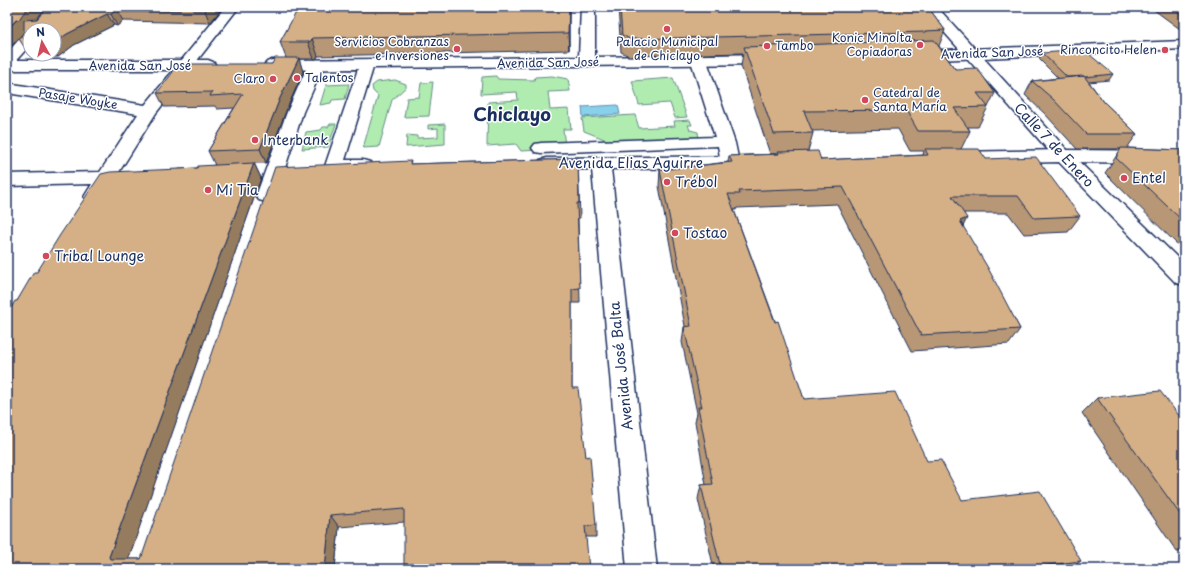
<svg xmlns="http://www.w3.org/2000/svg" width="1191" height="576" font-family="'Playpen Sans',sans-serif">
<style>
.green{fill:#b0ebb0;stroke:#668d87}
.water{fill:#89d0ea;stroke:#5d90b2}
.lines{fill:none;stroke-linecap:round;stroke-linejoin:round}
.street-casing{stroke:#1b2f5e;stroke-width:3}
.secondary-casing{stroke:#1b2f5e;stroke-width:3}
.street{fill:#fff;fill-rule:evenodd}
.secondary{fill:#fff;fill-rule:evenodd}
.wall{fill:#b79774;stroke:#1b2f5e;fill-rule:evenodd}
.shaded-wall{fill:#957b5e;stroke:#1b2f5e}
.building{fill:#d5b087;stroke:#1b2f5e}
.poi-dot{fill:#d1495b;stroke:#fff;stroke-width:1.5}
.labels{text-anchor:middle;stroke-width:3;stroke-linejoin:round;paint-order:stroke}
.far-poi-label{font-size:12px;fill:#1b2f5e;stroke:#fff;text-anchor:end}
.far-street-label{font-size:12px;fill:#1b2f5e;stroke:#fff}
.poi-label{font-size:14px;fill:#1b2f5e;stroke:#fff;text-anchor:start}
.street-label{font-size:14px;fill:#1b2f5e;stroke:#fff}
.far-town-label{font-size:18px;font-weight:bold;fill:#1b2f5e;stroke:#fff}
</style>
<rect width="100%" height="100%" fill="#fff"/>
<filter id="ink" filterUnits="userSpaceOnUse"><feTurbulence type="fractalNoise" baseFrequency=".025" numOctaves="2"/><feDisplacementMap in="SourceGraphic" scale="8" xChannelSelector="R" yChannelSelector="G"/><feConvolveMatrix kernelMatrix="1 2 1 2 8 2 1 2 1" color-interpolation-filters="sRGB"/></filter>
<g filter="url(#ink)">
<path class="green" d="M 496,76 L 498,79 L 534,80 L 535,77 L 552,76 L 568,79 L 570,91 L 548,92 L 550,110 L 569,109 L 571,129 L 563,129 L 565,147 L 561,149 L 521,151 L 516,144 L 487,146 L 488,102 L 518,100 L 517,92 L 481,94 L 482,77 Z
M 673,78 L 687,117 L 675,118 L 670,103 L 639,105 L 632,81 Z
M 395,80 L 406,84 L 406,87 L 392,100 L 379,147 L 363,148 L 378,96 L 373,91 L 372,86 L 377,82 Z
M 433,82 L 429,116 L 404,117 L 407,98 L 419,97 L 421,83 Z
M 349,84 L 345,99 L 332,100 L 331,103 L 320,105 L 326,85 Z
M 635,115 L 639,128 L 675,126 L 674,121 L 690,120 L 692,125 L 688,125 L 690,130 L 698,132 L 699,140 L 614,143 L 584,131 L 582,118 Z
M 330,124 L 336,124 L 328,147 L 302,149 L 306,132 L 321,130 L 323,127 L 328,127 Z
M 445,124 L 445,144 L 406,147 L 407,135 L 417,136 L 417,138 L 438,137 L 438,128 L 428,129 L 428,125 Z"/>
<path class="water" d="M 618,105 L 620,114 L 583,117 L 582,107 Z"/>
<g class="lines">
<defs>
<path id="street" d="M 225,7 L 239,7 L 156,113 L 119,172 L 125,174 L 127,178 L 125,182 L 112,184 L 101,201 L 94,203 L 87,201 L 84,197 L 92,184 L 7,186 L 7,174 L 100,172 L 138,114 L 7,93 L 7,83 L 145,105 Z
M 922,7 L 937,7 L 1069,152 L 1184,264 L 1184,285 L 1176,283 L 1057,160 Z
M 30,32 L 30,45 L 12,65 L 7,67 L 7,53 L 25,33 Z
M 699,56 L 704,58 L 707,61 L 735,143 L 739,162 L 736,166 L 730,168 L 724,166 L 721,162 L 718,146 L 541,153 L 535,152 L 532,148 L 535,144 L 541,143 L 715,137 L 691,61 L 694,58 Z
M 316,60 L 321,62 L 324,65 L 303,112 L 276,196 L 273,200 L 266,202 L 259,200 L 256,196 L 287,112 L 308,65 L 311,62 Z"/>
<path id="secondary" d="M 581,7 L 595,7 L 595,57 L 772,54 L 777,56 L 780,59 L 777,62 L 772,64 L 373,68 L 345,160 L 363,160 L 370,162 L 372,166 L 370,170 C 357,173 340,173 327,170 L 325,166 L 358,69 L 272,70 L 267,68 L 264,65 L 267,62 L 272,60 L 579,57 Z
M 1184,41 L 1184,49 L 914,61 L 909,59 L 906,56 L 909,53 L 914,51 Z
M 7,60 L 208,60 L 213,62 L 216,65 L 213,68 L 208,70 L 7,70 Z
M 1063,150 L 1184,151 L 1184,163 L 1063,162 L 955,164 L 949,162 L 946,158 L 949,154 L 955,152 Z
M 755,156 L 761,158 L 764,162 L 761,166 L 755,168 L 611,169 L 657,569 L 627,569 L 592,169 L 547,170 L 540,168 L 538,164 L 540,160 L 547,158 Z"/>
</defs>
<use href="#street" class="street-casing"/>
<use href="#secondary" class="secondary-casing"/>
<use href="#street" class="street"/>
<use href="#secondary" class="secondary"/>
</g>
<path class="wall" d="M 7,7 L 35,20 L 37,19 L 47,7 L 223,7 L 210,23 L 123,21 L 117,26 L 114,25 L 74,45 L 58,57 L 31,57 L 23,45 L 24,32 L 7,51 ZM 30,30 L 54,30 L 54,54 L 30,54 Z
M 295,7 L 569,7 L 569,50 L 318,56 L 316,59 L 299,59 L 303,72 L 286,111 L 266,163 L 254,163 L 261,178 L 128,559 L 141,559 L 411,164 L 578,159 L 580,218 L 578,218 L 580,303 L 572,303 L 572,388 L 586,457 L 596,525 L 596,537 L 586,537 L 404,522 L 339,527 L 335,568 L 7,569 L 17,301 L 37,272 L 179,169 L 197,168 L 215,165 L 208,151 L 234,108 L 217,109 L 215,106 L 164,107 L 157,93 L 272,64 L 286,58 L 280,42 L 297,12 Z
M 618,7 L 928,7 L 945,30 L 939,46 L 955,69 L 995,93 L 978,127 L 968,127 L 970,131 L 961,149 L 986,159 L 1080,216 L 1068,232 L 1024,234 L 1008,213 L 964,213 L 963,227 L 1020,329 L 1009,344 L 912,351 L 837,204 L 737,208 L 736,210 L 734,210 L 804,399 L 927,461 L 962,500 L 1081,561 L 1070,569 L 714,569 L 698,499 L 701,485 L 706,485 L 695,422 L 697,413 L 682,342 L 684,327 L 685,326 L 659,186 L 660,170 L 728,162 L 729,156 L 778,154 L 770,154 L 741,66 L 743,53 L 629,56 L 621,52 ZM 898,129 L 910,151 L 924,151 L 923,155 L 821,160 L 808,151 L 813,133 L 812,131 Z
M 1150,7 L 1184,7 L 1184,32 Z
M 1042,53 L 1113,74 L 1109,80 L 1089,82 L 1104,102 L 1137,134 L 1127,148 L 1184,150 L 1184,251 L 1105,173 L 1121,149 L 1077,149 L 1045,114 L 1025,95 L 1032,81 L 1058,78 L 1039,59 Z
M 1097,398 L 1184,422 L 1184,551 L 1177,552 L 1082,413 Z"/>
<path class="shaded-wall" d="M 29,7 L 47,7 L 7,51 L 7,30 Z
M 208,7 L 223,7 L 210,23 L 205,11 Z
M 569,7 L 569,50 L 568,33 Z
M 117,10 L 123,21 L 117,26 L 111,14 Z
M 107,14 L 114,25 L 74,45 L 58,57 L 54,52 L 54,43 L 67,34 Z
M 312,38 L 318,56 L 316,59 L 314,59 L 308,42 Z
M 299,58 L 303,72 L 286,111 L 266,163 L 260,149 L 280,98 Z
M 254,163 L 261,178 L 125,569 L 110,559 L 109,557 Z
M 967,218 L 959,235 L 960,221 Z
M 330,515 L 339,527 L 335,568 L 336,569 L 325,569 Z"/>
<path class="building" d="M 7,7 L 29,7 L 22,15 L 19,20 L 16,20 L 7,30 Z
M 47,7 L 208,7 L 205,11 L 117,10 L 111,14 L 107,14 L 67,34 L 54,43 L 54,30 L 30,30 L 30,45 L 23,45 L 19,39 L 24,33 L 24,20 L 37,19 Z
M 295,7 L 569,7 L 568,33 L 312,38 L 311,41 L 308,42 L 280,42 L 299,7 Z
M 620,7 L 928,7 L 945,30 L 925,31 L 926,32 L 630,39 L 622,35 Z
M 1171,7 L 1184,7 L 1184,16 Z
M 934,40 L 955,69 L 977,68 L 995,93 L 977,93 L 988,107 L 954,108 L 970,131 L 918,131 L 906,110 L 804,111 L 813,133 L 774,134 L 744,47 Z
M 1084,50 L 1113,74 L 1085,77 L 1084,76 L 1067,77 L 1042,53 Z
M 275,58 L 299,58 L 280,98 L 260,149 L 208,151 L 243,94 L 210,96 L 212,92 L 157,93 L 179,64 L 272,64 Z
M 1084,76 L 1104,102 L 1137,134 L 1086,134 L 1053,99 L 1032,81 Z
M 1121,148 L 1184,150 L 1184,222 L 1116,158 Z
M 925,149 L 979,149 L 986,159 L 1036,157 L 1080,216 L 1034,218 L 1018,196 L 952,196 L 967,218 L 960,221 L 988,268 L 1020,329 L 921,335 L 843,187 L 739,191 L 740,194 L 728,194 L 775,322 L 778,321 L 804,399 L 895,392 L 927,461 L 941,460 L 962,500 L 1040,491 L 1081,561 L 1014,569 L 721,569 L 701,485 L 713,484 L 698,407 L 702,407 L 684,327 L 691,326 L 660,170 L 732,162 L 729,156 L 779,154 L 778,152 L 818,151 L 821,160 L 928,155 Z
M 578,159 L 579,203 L 577,203 L 580,288 L 572,289 L 572,388 L 578,388 L 586,457 L 590,456 L 596,525 L 585,526 L 589,569 L 404,569 L 404,509 L 330,515 L 325,569 L 7,569 L 7,315 L 15,301 L 17,301 L 34,272 L 37,272 L 60,235 L 101,174 L 110,172 L 179,169 L 197,168 L 198,166 L 254,163 L 109,557 L 110,559 L 141,559 L 275,167 L 411,161 L 410,164 Z
M 1160,391 L 1184,422 L 1184,520 L 1097,398 Z
M 335,567 L 335,569 L 326,569 Z"/>
</g>
<g class="poi-dot">
<circle cx="667" cy="29" r="4"/>
<circle cx="920" cy="45" r="4"/>
<circle cx="767" cy="46" r="4"/>
<circle cx="457" cy="49" r="4"/>
<circle cx="1165" cy="50" r="4"/>
<circle cx="297" cy="78" r="4"/>
<circle cx="273" cy="79" r="4"/>
<circle cx="865" cy="100" r="4"/>
<circle cx="255" cy="140" r="4"/>
<circle cx="1124" cy="178" r="4"/>
<circle cx="667" cy="182" r="4"/>
<circle cx="208" cy="190" r="4"/>
<circle cx="675" cy="233" r="4"/>
<circle cx="46" cy="256" r="4"/>
</g>
<g class="labels">
<g class="far-poi-label">
<text x="912" y="42">Konic Minolta<tspan x="912" dy="14">Copiadoras</tspan></text>
<text x="449" y="46">Servicios Cobranzas<tspan x="449" dy="14">e Inversiones</tspan></text>
<text x="667" y="46" text-anchor="middle">Palacio Municipal<tspan x="667" dy="14">de Chiclayo</tspan></text>
<text x="775" y="50" text-anchor="start">Tambo</text>
<text x="1157" y="54">Rinconcito Helen</text>
<text x="305" y="82" text-anchor="start">Talentos</text>
<text x="265" y="83">Claro</text>
<text x="873" y="97" text-anchor="start">Catedral de<tspan x="873" dy="14">Santa María</tspan></text>
</g>
<g class="far-street-label">
<text transform="translate(992 53) rotate(-2)" y="4">Avenida San José</text>
<text transform="translate(548 63) rotate(-1)" y="4">Avenida San José</text>
<text x="140" y="70">Avenida San José</text>
<text transform="translate(78 99) rotate(9)" y="4">Pasaje Woyke</text>
</g>
<g class="poi-label">
<text x="263" y="145">Interbank</text>
<text x="1132" y="183">Entel</text>
<text x="675" y="187">Trébol</text>
<text x="216" y="195">Mi Tia</text>
<text x="683" y="238">Tostao</text>
<text x="54" y="261">Tribal Lounge</text>
</g>
<g class="street-label">
<text transform="translate(1054 145) rotate(47)" y="5">Calle 7 de Enero</text>
<text x="631" y="168">Avenida Elias Aguirre</text>
<text transform="translate(621 366) rotate(-96)" y="5">Avenida José Balta</text>
</g>
<g class="far-town-label">
<text x="512" y="121">Chiclayo</text>
</g>
</g>
<rect width="1191" height="576" fill="none" stroke="#fff" stroke-width="24"/>
<rect x="12" y="12" width="1167" height="552" fill="none" stroke="#1b2f5e" stroke-width="1.5" filter="url(#ink)"/>
<g transform="translate(42 42) rotate(352)"><circle r="19" fill="#ffffff" stroke="#a4acbf"/>
<path d="M0-3L7 15L0 10L-7 15Z" fill="#d1495b"/>
<text y="-6" font-size="11" font-weight="bold" text-anchor="middle" fill="#1b2f5e">N</text>
</g>
</svg>
